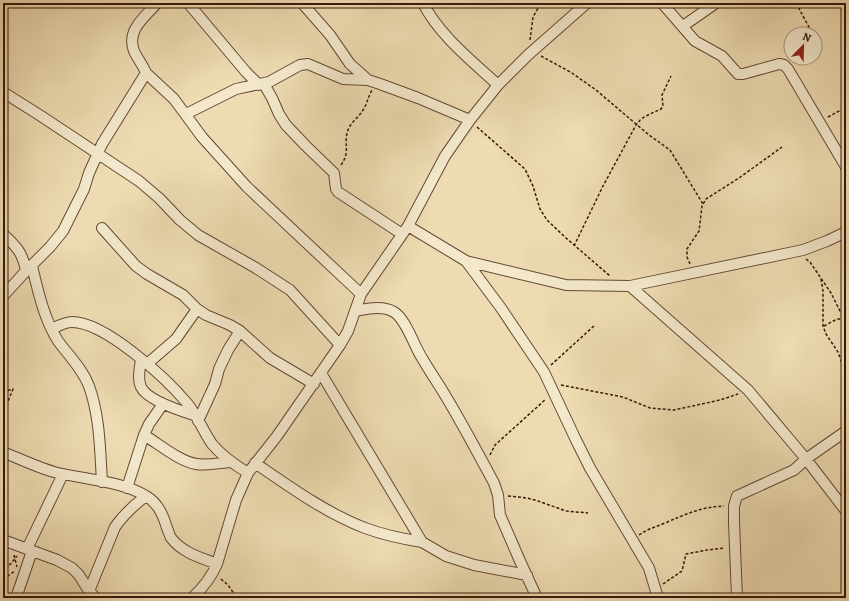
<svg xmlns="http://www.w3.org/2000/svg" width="849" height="601" font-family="Alegreya,serif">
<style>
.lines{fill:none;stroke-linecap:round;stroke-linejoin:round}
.minor-casing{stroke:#664834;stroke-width:12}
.path{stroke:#39170a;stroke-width:1.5;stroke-dasharray:3 2;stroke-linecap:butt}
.minor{stroke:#f3e8cc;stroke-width:10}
</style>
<rect width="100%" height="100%" fill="#eddbb1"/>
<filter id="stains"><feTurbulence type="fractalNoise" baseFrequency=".005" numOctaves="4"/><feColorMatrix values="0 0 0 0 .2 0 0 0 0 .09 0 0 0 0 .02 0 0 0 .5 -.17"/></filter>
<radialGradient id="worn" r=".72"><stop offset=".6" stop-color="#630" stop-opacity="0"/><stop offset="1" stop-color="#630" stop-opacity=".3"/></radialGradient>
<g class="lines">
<defs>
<path id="minor" d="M 188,3 L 246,72 L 259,85
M 302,3 L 330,35 L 350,64 L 368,80
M 423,3 C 439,35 472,61 498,85
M 662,3 L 695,41 L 722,56 L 738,74 L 743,74 L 779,64 L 784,65 L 788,69 L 846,167
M 683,26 L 716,3
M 146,73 L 174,99 L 202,137 L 247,187 L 361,294
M 264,84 L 272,98 L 279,114 L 286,125 L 306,146 L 334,173 L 336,189 L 338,192 L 402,234
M 3,92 L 41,116 L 139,181 L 159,198 L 180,220 L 198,235 L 256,268 L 290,290 L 340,345
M 186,114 L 236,89 L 269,82 L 300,65 L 308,64 L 343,79 L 368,80 L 380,84 L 418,98 L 470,120
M 408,226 L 466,261 L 566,285 L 630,286 L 803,250 L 827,241 L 846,232
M 102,228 L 136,266 L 147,274 L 183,295 L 197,309 L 206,315 L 230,325 L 240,331 L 270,358 L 314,384
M 3,234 C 16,246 23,253 26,271
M 466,261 L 501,308 L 544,372 L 576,440 L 590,468 L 649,568 L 658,598
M 32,266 C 38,291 44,319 58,341 C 69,356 82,368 89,386 C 100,417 100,450 102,482
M 630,286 L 748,390 L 806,459 L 846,511
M 3,296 L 26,271 L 50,247 L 63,231 L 84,189 L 89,173 L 102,144 L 146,73 C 143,65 137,58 134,51 C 126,30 145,17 157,3
M 355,311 C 367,309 382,305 394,312 C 406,319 414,346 422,358 C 430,372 440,386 448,400 C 464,427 479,455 494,483 L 498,495 L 500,515 L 520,561 L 537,598
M 52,329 C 58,326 65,322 72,322 C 105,322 166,378 187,403 C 197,415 203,431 212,444 C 222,456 235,465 248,473
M 141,359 C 140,368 137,379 141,387 C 147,400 181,411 194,415
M 147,364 L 176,339 L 197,309
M 321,373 L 422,542 L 446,556 L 474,565 L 527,575
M 198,421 L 215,384 L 219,369 L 228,350 L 240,331
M 144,435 C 159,444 179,461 196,464 C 208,466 219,463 230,462
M 3,452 C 20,459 37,467 54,472 C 82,479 122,481 146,496 C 158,503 163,515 167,528 C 169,532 169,536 172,539 C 183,553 202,558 217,564
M 255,463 C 290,487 326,513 365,528 C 384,535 403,539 422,542
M 127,488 L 144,435 L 149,424 L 163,404
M 3,540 L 57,560 L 72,568 L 79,575 L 89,591 L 96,598
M 27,549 L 63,474
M 89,591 L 115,527 C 124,514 134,505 146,496
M 16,598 L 32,551
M 192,598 C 203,588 211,578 217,564 L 236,500 L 248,473 L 277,436 L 340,345 L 348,331 L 361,294 L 408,226 L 445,156 L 470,120 L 498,85 L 528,55 L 587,3
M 737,598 L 734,522 L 734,506 L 737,496 L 794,470 L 806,459 L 846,431"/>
</defs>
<use href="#minor" class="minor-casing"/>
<path class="path" d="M 796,3 L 810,29 L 811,34
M 530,40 L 533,17 L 541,3
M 541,56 L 572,73 L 596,90 L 649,135 L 670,150 L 703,204
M 828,117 L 841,110 L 846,104
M 477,127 L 525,169 L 533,186 L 540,209 L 547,220 L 566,238 L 610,276
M 341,165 C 351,151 343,143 348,130 C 351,122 359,117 363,110 C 367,104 368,97 372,90
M 574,246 L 603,186 L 636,125 L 641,119 L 648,115 L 661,109 L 663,106 L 662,95 L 671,76
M 806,259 L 810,262 L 831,293 L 844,319
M 690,264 L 687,257 L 687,249 L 699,231 L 702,206 L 706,199 L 739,178 L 782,147
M 821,279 L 823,291 L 823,326 L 826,334 L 838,352 L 846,375
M 824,326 L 837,319 L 846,319
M 551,365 L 595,325
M 561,385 L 623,397 L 650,408 L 674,410 L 720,400 L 738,394
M 3,392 L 13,389 L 3,414
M 490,455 L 495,445 L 546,399
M 508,496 L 527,498 L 538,501 L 566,511 L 588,513
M 639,535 C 647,529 656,527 665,523 C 686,514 701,507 724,506
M 14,555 L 17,567
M 3,573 L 17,556
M 3,579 L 15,571
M 221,579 L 228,585 L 237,598
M 663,584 L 682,571 L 686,554 L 707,550 L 725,548"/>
<use href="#minor" class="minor"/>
</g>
<rect width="849" height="601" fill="none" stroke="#eddbb1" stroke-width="16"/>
<rect x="4" y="4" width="841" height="593" fill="none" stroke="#39170a" stroke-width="2"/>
<rect x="8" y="8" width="833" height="585" fill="none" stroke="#39170a"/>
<g transform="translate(803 46) rotate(23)"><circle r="19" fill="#f3e8cc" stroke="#a9947e"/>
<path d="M0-3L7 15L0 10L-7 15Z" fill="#8f2418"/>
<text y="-6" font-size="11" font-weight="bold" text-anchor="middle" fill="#39170a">N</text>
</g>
<rect width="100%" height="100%" filter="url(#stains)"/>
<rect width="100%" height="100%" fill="url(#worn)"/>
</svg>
